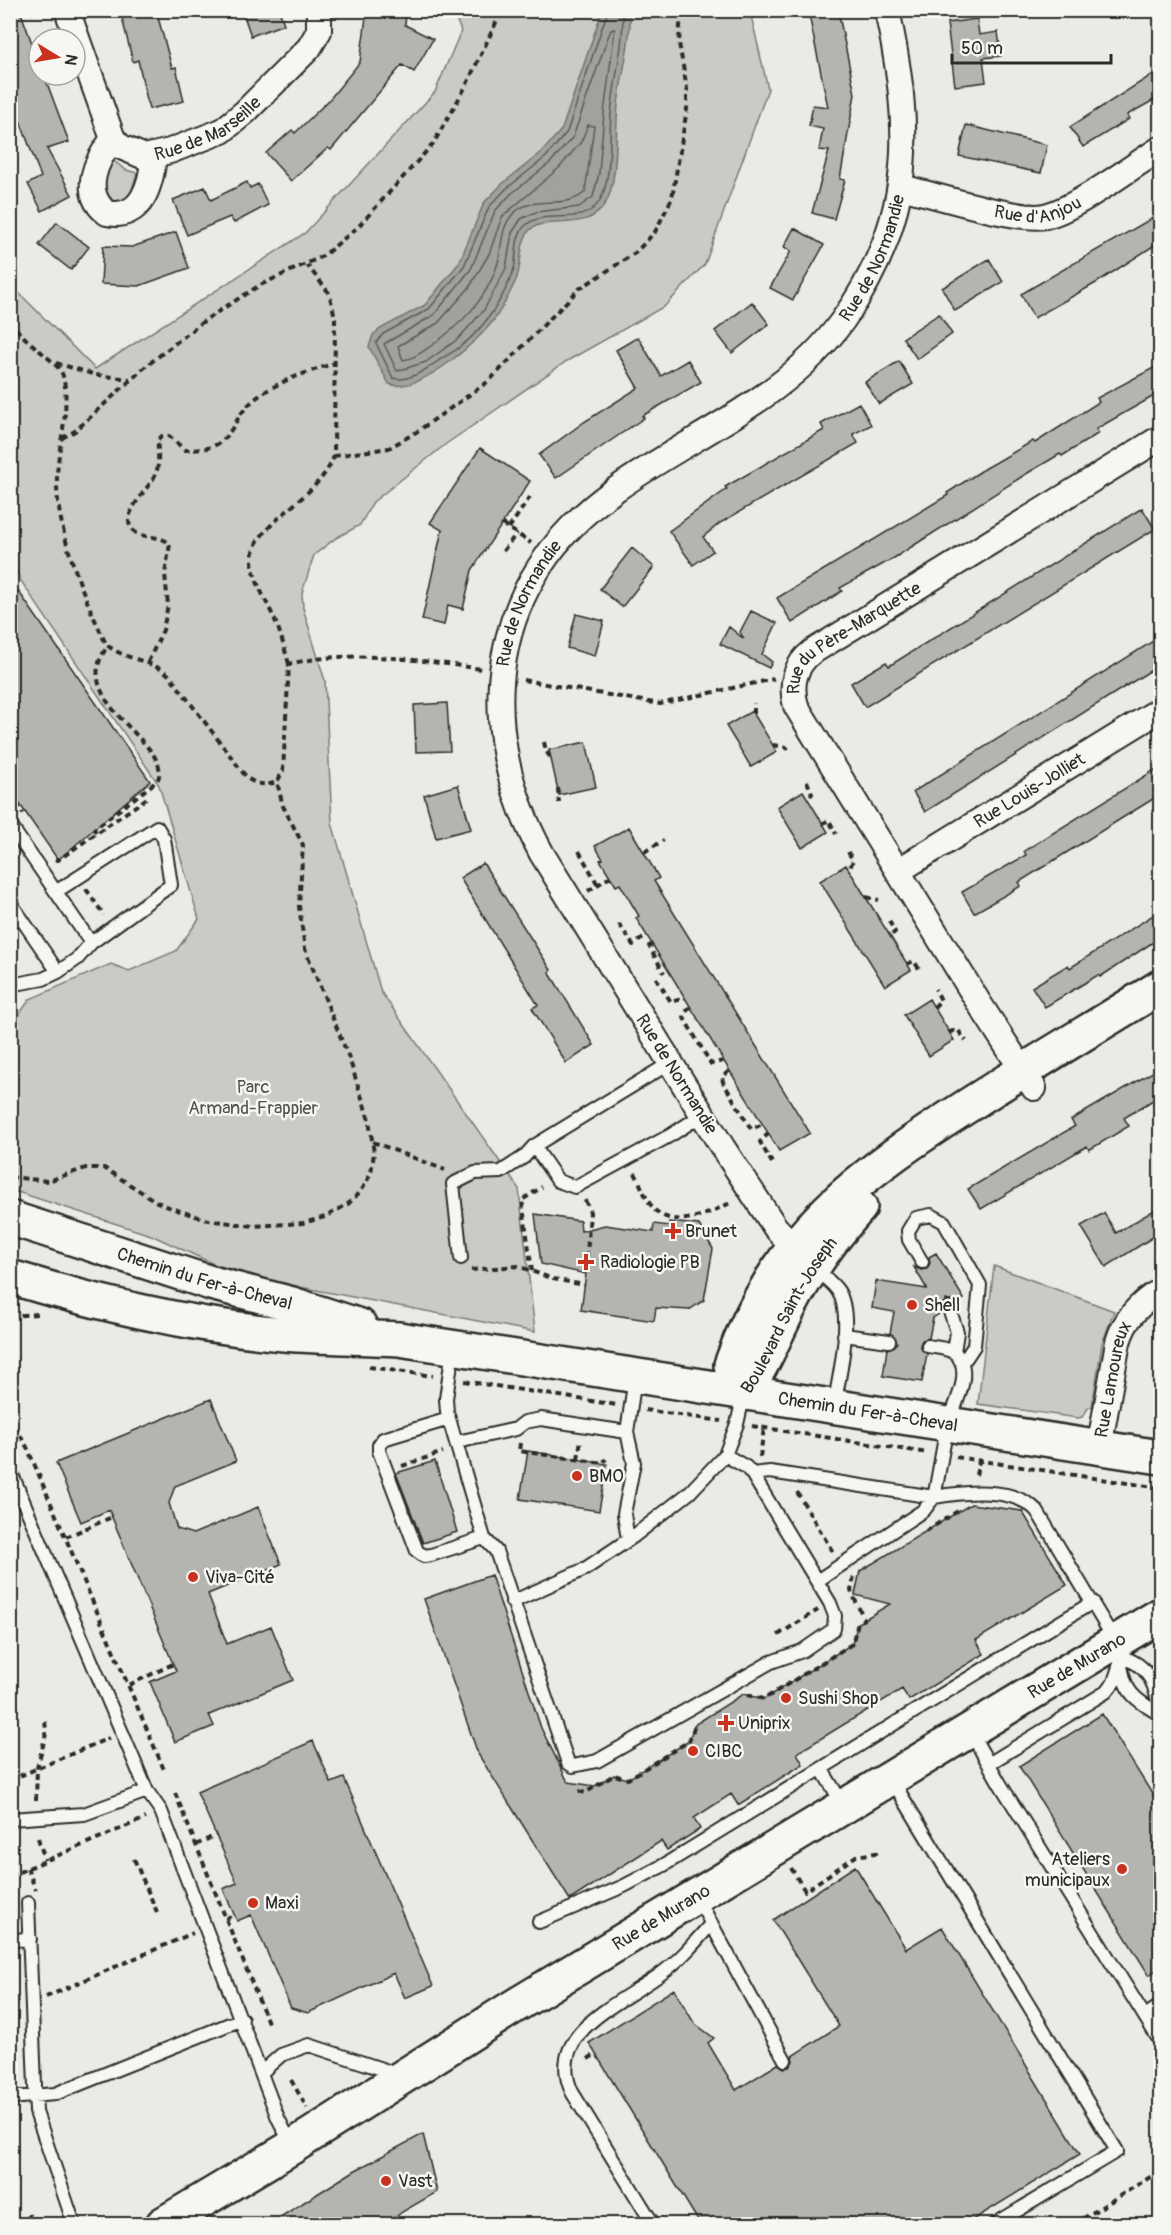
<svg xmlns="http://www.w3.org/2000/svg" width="1171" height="2235" font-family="Pangolin,sans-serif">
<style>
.green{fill:#cacac7;stroke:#7a7a79;stroke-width:1.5}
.water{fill:#a1a19e;stroke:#727270;stroke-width:1.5}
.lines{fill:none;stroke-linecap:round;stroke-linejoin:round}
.shore{stroke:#5a5a59;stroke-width:1.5}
.building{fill:#b4b4b1;stroke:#2b2b2b;stroke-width:1.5}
.lane-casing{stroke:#2b2b2b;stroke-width:16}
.street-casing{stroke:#2b2b2b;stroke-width:28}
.secondary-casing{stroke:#2b2b2b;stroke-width:38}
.path{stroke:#2b2b2b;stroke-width:4;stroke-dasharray:6 4.5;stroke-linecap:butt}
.lane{stroke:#f6f6f2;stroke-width:12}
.street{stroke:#f6f6f2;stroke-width:24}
.secondary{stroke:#f6f6f2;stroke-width:33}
.poi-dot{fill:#c8321e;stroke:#f6f6f2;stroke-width:2}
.labels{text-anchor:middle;stroke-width:5;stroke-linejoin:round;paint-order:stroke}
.street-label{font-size:18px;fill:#2b2b2b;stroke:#f6f6f2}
.park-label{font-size:18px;fill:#535352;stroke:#f6f6f2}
.poi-label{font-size:18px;fill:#2b2b2b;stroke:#f6f6f2;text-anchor:start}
</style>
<rect width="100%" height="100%" fill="#eaeae6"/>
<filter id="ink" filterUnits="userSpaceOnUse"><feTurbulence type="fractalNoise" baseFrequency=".0167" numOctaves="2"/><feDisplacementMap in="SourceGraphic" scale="12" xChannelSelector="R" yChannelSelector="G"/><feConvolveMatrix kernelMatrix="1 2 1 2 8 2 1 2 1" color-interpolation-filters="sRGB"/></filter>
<g filter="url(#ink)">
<path class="green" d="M 453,11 L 750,11 L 768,89 L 705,264 L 665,306 L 567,361 L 446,444 L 373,502 L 360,525 L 336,538 L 314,555 L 302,593 L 303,608 L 325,681 L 332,823 L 381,992 L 519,1189 L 535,1332 L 274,1282 L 216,1265 L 151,1235 L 11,1190 L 11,1026 L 30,999 L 111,964 L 129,971 L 176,951 L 199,919 L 159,785 L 21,581 L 11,559 L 11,285 L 95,369 L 305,233 L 435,92 L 461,31 Z
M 111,159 L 126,170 L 137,173 L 131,193 L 121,204 L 108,203 L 102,184 Z
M 994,1266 L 1114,1311 L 1102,1344 L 1092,1407 L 1089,1407 L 1082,1417 L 1078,1418 L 978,1404 Z"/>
<path class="water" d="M 602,11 L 629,11 L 630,23 C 629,51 621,77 618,105 C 615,132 619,181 605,204 C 587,235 541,213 528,232 C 519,245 522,266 516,280 C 510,293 504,305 496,317 C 480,340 419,395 389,384 L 369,347 L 373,335 L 380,329 L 425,305 L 459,263 L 484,203 L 502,184 L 542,152 L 562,129 Z"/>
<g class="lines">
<path class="shore" d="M 608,10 L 567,132 L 546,157 L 506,189 L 489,207 L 464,266 L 429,309 L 383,334 L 376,343 L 393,378 C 407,383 427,369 438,361 C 445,356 454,352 461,346 C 484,329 503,299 513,272 C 518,258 513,236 526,225 C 546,207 584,229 600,200 C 612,179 609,138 611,114 C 614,79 624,46 623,10
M 615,29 L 604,113 L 599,173 L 593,197 L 579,207 L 536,212 L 521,219 L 512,233 L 506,268 L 484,310 L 458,339 L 426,362 L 397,371 L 384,344 L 434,315 L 471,269 L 495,211 L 511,194 L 551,162 L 573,137 L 608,37 L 611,30 Z
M 588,125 L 594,126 L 585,192 C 566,211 532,193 513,214 C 499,229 503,248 497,266 C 485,302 460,325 431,346 C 422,352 414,359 403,360 L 398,346 L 438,323 L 469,288 L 489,254 L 502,217 L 559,168 L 581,142 Z"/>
</g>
<path class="building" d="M 10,10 L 20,10 L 39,63 L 39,75 L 44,75 L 69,142 L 47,149 L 72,195 L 42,211 L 28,184 L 41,177 L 10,94 Z
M 120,10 L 156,10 L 172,68 L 176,67 L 184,101 L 149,109 L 138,60 L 133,62 Z
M 242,10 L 279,10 L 284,24 L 251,36 Z
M 367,10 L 406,10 L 405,25 L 433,39 L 414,72 L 402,65 L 331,150 L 328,148 L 291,181 L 266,153 L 292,130 L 295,133 L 329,100 L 360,62 Z
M 808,10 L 838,10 L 855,94 L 840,179 L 845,180 L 834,219 L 812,213 L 829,151 L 819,150 L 823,129 L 809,126 L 813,105 L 828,107 Z
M 977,19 L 979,35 L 998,32 L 1001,56 L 983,58 L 986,82 L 955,86 L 947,23 Z
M 1161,69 L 1161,96 L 1127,115 L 1129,119 L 1083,147 L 1070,127 Z
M 966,125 L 1047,145 L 1041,173 L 959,156 Z
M 247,182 L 250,188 L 258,184 L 268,205 L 234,223 L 230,217 L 187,235 L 173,200 L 205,187 L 211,200 Z
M 1161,213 L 1161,241 L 1096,283 L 1034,318 L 1021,294 Z
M 57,222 L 89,247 L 71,270 L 39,245 Z
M 794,228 L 824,245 L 793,300 L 770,288 L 791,251 L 784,247 Z
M 176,232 L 189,268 L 139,286 L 101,284 L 103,246 L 132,247 Z
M 989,259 L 1003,282 L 955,311 L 942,288 Z
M 752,302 L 769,324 L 732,353 L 715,331 Z
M 939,314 L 952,334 L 917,359 L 903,338 Z
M 638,337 L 661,376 L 688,360 L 701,382 L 642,416 L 644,418 L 556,478 L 539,455 L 584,422 L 638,388 L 616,350 Z
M 899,361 L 913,384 L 879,404 L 865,382 Z
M 1161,364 L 1161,392 L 1096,429 L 1099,433 L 1062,456 L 1060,454 L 1026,474 L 894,558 L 840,588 L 842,591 L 792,623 L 777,598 L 948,495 L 947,493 L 981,471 L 1033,441 L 1035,443 L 1099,402 L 1097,398 Z
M 859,403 L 871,425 L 853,434 L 858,443 L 720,523 L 703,537 L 713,551 L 693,565 L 669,531 L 727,489 L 725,487 L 824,430 L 821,424 Z
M 480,448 L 530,481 L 472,570 L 463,609 L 448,605 L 444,625 L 422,620 L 442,530 L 430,523 Z
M 1142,508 L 1155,529 L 865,707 L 851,683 L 886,662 L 889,666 Z
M 632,548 L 654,567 L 622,607 L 600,589 Z
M 10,579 L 150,781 L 58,860 L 10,790 Z
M 751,611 L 777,623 L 762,654 L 772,662 L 769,668 L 720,644 L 729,627 L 744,639 L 740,632 Z
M 576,614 L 604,621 L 595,656 L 567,648 Z
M 1161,636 L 1161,664 L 925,812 L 913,792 Z
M 447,703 L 450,751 L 416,752 L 414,705 Z
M 752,711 L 777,752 L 751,767 L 726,726 Z
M 586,742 L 596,787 L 559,795 L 549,750 Z
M 1161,766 L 1161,794 L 1019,882 L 1021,886 L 974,913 L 962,892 L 1026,855 L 1024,851 Z
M 458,785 L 471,829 L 436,838 L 424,795 Z
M 803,791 L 828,832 L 802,848 L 777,807 Z
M 629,827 L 659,878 L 654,881 L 810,1133 L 779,1151 L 636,918 L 639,916 L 620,884 L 616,886 L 600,860 L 603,859 L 595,846 Z
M 483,863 L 551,970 L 549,972 L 594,1045 L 566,1063 L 532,1008 L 538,1005 L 460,878 Z
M 846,865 L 911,970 L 885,986 L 820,881 Z
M 1161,910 L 1161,937 L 1100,977 L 1098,975 L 1045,1007 L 1032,987 L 1068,965 L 1070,968 Z
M 929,999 L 954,1040 L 929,1056 L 904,1015 Z
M 1161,1067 L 1161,1095 L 1124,1118 L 1129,1126 L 1089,1150 L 1087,1146 L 981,1209 L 968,1189 L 1075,1126 L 1071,1120 Z
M 1161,1206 L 1161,1232 L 1106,1267 L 1081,1226 L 1104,1213 L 1116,1233 Z
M 535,1214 L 580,1221 L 581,1231 L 605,1225 L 653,1232 L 654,1224 L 669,1226 L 669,1222 L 699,1225 L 713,1249 L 704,1300 L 689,1310 L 656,1308 L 654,1321 L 581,1310 L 586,1274 L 541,1264 Z
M 936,1253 L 964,1299 L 956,1304 L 946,1300 L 941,1306 L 942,1312 L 933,1318 L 929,1338 L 922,1340 L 920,1345 L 927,1354 L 922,1382 L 883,1376 L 887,1349 L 895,1346 L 897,1342 L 890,1333 L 894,1312 L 872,1308 L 876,1281 L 927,1289 L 914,1267 L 921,1270 L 927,1269 L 930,1263 L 929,1257 Z
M 211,1399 L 236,1461 L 175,1486 L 169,1503 L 177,1529 L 193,1534 L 258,1507 L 281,1564 L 208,1594 L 227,1644 L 271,1626 L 293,1680 L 209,1715 L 214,1726 L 175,1742 L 150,1682 L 176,1671 L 109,1510 L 81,1522 L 56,1463 Z
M 528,1451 L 607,1464 L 599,1511 L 520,1499 Z
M 435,1461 L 457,1532 L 423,1543 L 396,1473 Z
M 971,1504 L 1022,1511 L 1067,1585 L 976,1640 L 984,1654 L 909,1700 L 902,1689 L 797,1753 L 803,1764 L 738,1805 L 731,1794 L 694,1818 L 700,1829 L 667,1850 L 661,1841 L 570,1900 L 478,1754 L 424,1599 L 491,1575 L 541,1728 L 568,1782 L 595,1786 L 614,1775 L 628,1779 L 689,1741 L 694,1725 L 743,1694 L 764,1699 L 852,1644 L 858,1623 L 890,1604 L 855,1595 L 860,1571 Z
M 1102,1714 L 1161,1808 L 1161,1967 L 1149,1975 L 1019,1766 Z
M 313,1741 L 331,1783 L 344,1778 L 433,1986 L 405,1998 L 394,1973 L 308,2013 L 291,2008 L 251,1915 L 237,1921 L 223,1889 L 237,1883 L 197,1792 Z
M 855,1866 L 906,1949 L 942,1927 L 1080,2154 L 966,2224 L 700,2224 L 589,2043 L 674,1989 L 694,2023 L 714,2038 L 708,2043 L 736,2090 L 778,2064 L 784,2068 L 789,2067 L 793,2061 L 792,2056 L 839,2026 L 773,1920 Z
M 423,2134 L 437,2192 L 402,2212 L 387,2224 L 269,2224 L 354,2171 Z"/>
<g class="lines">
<defs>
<path id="lane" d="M 10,825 L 91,943
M 57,891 L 157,827 L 164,839 L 171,885 L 91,943 L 77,959 L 58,972
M 10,902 L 58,972 L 43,979 L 10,985
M 534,1146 L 558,1181 L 575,1187 L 671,1135 L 702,1115
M 461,1258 L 453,1184 L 475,1173 L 501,1172 L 524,1157 L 534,1146 L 670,1063
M 922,1262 L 909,1240 L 908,1231 L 916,1218 L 931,1215 L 944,1222 L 980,1285 L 974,1346 L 966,1358 L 960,1360
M 815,1268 C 822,1276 832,1282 838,1291 C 854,1315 839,1378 834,1406
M 949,1308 L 957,1332 L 954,1352
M 844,1335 L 889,1341
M 453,1349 L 446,1399 L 447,1412 L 484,1538 L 496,1551 L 568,1763 L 573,1766 L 597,1761 L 771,1662 L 802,1651 L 834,1629 L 835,1616 L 830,1603 L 752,1474 L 746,1467 L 725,1455
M 449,1419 L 383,1439 L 379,1445 L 379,1451 L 417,1551 L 424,1556 L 431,1555 L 484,1538
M 627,1432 L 634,1463 L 624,1514 L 628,1540
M 457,1442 L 516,1429 L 525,1422 L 541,1419 L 627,1432 L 635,1378
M 10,1470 L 147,1791 L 161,1811 L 278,2118 L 292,2146
M 752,1474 L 770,1472 L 934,1497 C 939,1474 942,1451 947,1428 C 952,1409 973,1376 958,1356 C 952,1348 938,1348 928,1346
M 817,1581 L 924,1510 L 934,1497 C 965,1492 1014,1486 1037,1511 L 1115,1641 C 1122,1659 1120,1681 1133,1695 C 1140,1703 1152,1709 1160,1715
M 512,1602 L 585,1569 L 634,1536 L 689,1493 L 725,1455 L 737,1424 L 744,1394
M 1121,1657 C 1150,1664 1157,1688 1160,1715
M 970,1731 L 999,1782 L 1160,2041
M 990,1763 L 1106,1692 L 1114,1682 L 1120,1664
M 822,1770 L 844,1806
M 892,1780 L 1117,2151 L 995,2224
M 10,1819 L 84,1814 L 147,1791
M 697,1897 L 785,2060
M 28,1903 L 36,2112 L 74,2224
M 539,1922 L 624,1886 L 664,1865 L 1093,1602
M 10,1940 L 30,1939
M 1145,2016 L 1160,2006
M 262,2072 L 281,2055 L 309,2045 L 397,2074
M 10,2098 L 55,2094 L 242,2019
M 653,2224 L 572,2092 C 544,2031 623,2003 662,1973 C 681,1959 696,1941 711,1924"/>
<g id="street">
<path id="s1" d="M 67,10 L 113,139 L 121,147 L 145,157 L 170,151 L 222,131 L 245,112 L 309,48 L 319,31 L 319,10"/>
<path d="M 113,139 C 95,161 81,193 107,213 C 142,220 151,185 154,156"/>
<path id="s2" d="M 901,187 C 932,194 1019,222 1045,216 C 1076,209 1131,167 1160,149"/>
<path id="s3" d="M 898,871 L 1160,710"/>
<path id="s4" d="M 1034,1088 L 979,1003 L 796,706 C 790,685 795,665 812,652 L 1160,438"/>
<path id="s5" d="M 804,1258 L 775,1227 L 723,1148 L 542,854 C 471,724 488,579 615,490 C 693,434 786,400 843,320 C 916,217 912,128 887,10"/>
<path id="s6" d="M 1099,1448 L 1118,1342 C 1125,1318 1140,1303 1160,1291"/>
</g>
<g id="secondary">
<path id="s7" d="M 10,1218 L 211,1283 L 292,1304 L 360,1326"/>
<path id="s8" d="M 10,1277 C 99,1304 192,1326 284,1334 C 322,1337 361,1337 399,1339 L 1160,1457"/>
<path d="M 744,1393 L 731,1365 C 777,1232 862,1173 975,1101 C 1036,1062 1099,1025 1160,987"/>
<path id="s9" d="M 744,1393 C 763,1366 775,1336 790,1306 C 809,1270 832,1238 860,1207"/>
<path id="s10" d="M 163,2224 L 292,2147 L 513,2007 L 1160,1615"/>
</g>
</defs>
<use href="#lane" class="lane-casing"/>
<use href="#street" class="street-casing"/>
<use href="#secondary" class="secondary-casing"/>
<path class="path" d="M 10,320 C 22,342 59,361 63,376 C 71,408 58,444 57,477 C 55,529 84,597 106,644 C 123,660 152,659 170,676 L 247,778 C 257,785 266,786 277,782 L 283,771 L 289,664 C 351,649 419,660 482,669
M 56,363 L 96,375 L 130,379
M 62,438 L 75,431 L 145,367 L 205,320 L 260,285 L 323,256 L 358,227 L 433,144 L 466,86 L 502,10
M 334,456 L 389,448 L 418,431 L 489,381 L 579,289 L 635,253 L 655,232 L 672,198 L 687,109 L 687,89 L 679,43 L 681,10
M 502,524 L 531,543
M 509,528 L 530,497
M 503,551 L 517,533
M 148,662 L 163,630 L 168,605 L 165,574 L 170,544 C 161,535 146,539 135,532 C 115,517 151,488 156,473 C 160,463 157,451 158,440 L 162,436 L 169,436 L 185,450 C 237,451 226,422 255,399 C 277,381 308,372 335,363
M 289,664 C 285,651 282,638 277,625 C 269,605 254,583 252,561 C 250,525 320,498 334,456 L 335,317 L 329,293 L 307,265
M 523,680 L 660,704 L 774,679
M 754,714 L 754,703
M 544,742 L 546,751 L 550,757
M 773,745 L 786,747 L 791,753
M 807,781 L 812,794 L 807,798
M 558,788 L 559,803
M 10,795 L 23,814
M 822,824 L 829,820 L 836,834
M 96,832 L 94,829 L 157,781 C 178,745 63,703 108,646
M 579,851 L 598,885
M 644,852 L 664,840
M 848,852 L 853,860 L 849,871
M 55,859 L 58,860 L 150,796
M 86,889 L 104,915
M 588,891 L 610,877
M 866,897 L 879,900
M 889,921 L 895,932 L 890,936
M 619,924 L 633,945 L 646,936
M 652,945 L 649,946 L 664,973
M 907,964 L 914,961 L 921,972
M 656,978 L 671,1002 L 685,998
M 690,1007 L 685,1013 L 684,1018 L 711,1064 L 723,1061
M 934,1007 L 941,1000 L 935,989
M 949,1032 L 958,1030 L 966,1041
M 729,1071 L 722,1077 L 723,1082 L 751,1129 L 763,1124
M 769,1133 L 760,1142 L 772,1163
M 373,1142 L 445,1170
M 635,1173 C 641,1184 646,1202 656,1211 C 677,1230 712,1212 732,1202
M 10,1177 L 48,1181 L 86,1168 L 104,1168 L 157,1202 L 171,1208 L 208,1220 L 253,1226 L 303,1223 L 325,1217 L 348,1204 L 362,1190 L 371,1173 L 374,1153 L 369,1120 L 349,1058 L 305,949 L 299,906 L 303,845 L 283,806 L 277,782
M 585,1200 L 590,1212 L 587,1255
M 471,1270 L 518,1266 L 553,1279 L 584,1285
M 532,1271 L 522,1200 L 542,1187
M 10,1316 L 37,1314
M 369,1367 L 433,1376
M 464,1381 L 617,1405
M 645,1410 L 721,1421
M 10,1417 L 27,1447 L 165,1772
M 752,1426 L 928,1453
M 520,1443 L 519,1451 L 603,1463 L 606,1459
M 760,1457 L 764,1428
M 956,1457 L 1160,1488
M 578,1459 L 581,1439
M 402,1466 L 443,1452
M 976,1475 L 979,1461
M 797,1492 L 833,1552
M 926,1531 L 958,1511
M 66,1537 L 112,1517
M 778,1635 L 818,1610
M 129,1685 L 173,1664
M 747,1695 L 764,1699 L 852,1644 L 858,1623 L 864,1619 L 851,1591 L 854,1576
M 10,1780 L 109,1738
M 579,1791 L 585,1793 L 614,1775 L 628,1779 L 689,1741 L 695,1725
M 175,1793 L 269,2025
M 36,1800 L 37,1768 L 46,1734 L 45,1718
M 38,1838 L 45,1860
M 196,1845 L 216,1835
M 12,1848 L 12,1875
M 134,1859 L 157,1912
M 27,1868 L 36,1890
M 791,1868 L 805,1891 L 856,1856 L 882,1852
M 11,1899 L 12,1875 L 146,1818
M 226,1920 L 233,1913
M 46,1997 L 193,1933
M 588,2059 L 596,2054
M 291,2080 L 307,2108
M 29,2214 L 30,2224
M 1074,2224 L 1160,2171"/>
<use href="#lane" class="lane"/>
<use href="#street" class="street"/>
<use href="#secondary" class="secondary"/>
</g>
</g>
<g class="poi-dot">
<path d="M670 1222h6v6h6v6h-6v6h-6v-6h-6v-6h6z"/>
<path d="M583 1253h6v6h6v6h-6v6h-6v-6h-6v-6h6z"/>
<circle cx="912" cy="1305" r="6"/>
<circle cx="577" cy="1476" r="6"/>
<circle cx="193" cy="1577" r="6"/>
<circle cx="786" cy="1698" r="6"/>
<path d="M723 1714h6v6h6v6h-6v6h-6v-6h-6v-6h6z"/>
<circle cx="693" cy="1751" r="6"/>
<circle cx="1122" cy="1869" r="6"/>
<circle cx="253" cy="1903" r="6"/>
<circle cx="386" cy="2181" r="6"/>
</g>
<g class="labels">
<g class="street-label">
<text dy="6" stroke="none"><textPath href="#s1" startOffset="244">Rue de Marseille</textPath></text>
<text dy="6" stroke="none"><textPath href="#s2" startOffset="141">Rue d'Anjou</textPath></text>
<text dy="6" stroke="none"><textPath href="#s5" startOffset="1248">Rue de Normandie</textPath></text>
<text dy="6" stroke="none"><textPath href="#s5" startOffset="746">Rue de Normandie</textPath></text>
<text dy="6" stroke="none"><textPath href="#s4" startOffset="549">Rue du Père-Marquette</textPath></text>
<text dy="6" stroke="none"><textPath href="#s3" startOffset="154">Rue Louis-Jolliet</textPath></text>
<text transform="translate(677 1074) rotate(58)" y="6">Rue de Normandie</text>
<text dy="6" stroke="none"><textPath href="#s7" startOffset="204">Chemin du Fer-à-Cheval</textPath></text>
<text dy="6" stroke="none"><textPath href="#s9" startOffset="90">Boulevard Saint-Joseph</textPath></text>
<text dy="6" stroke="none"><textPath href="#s6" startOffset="70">Rue Lamoureux</textPath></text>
<text dy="6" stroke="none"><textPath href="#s8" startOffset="870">Chemin du Fer-à-Cheval</textPath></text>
<text dy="6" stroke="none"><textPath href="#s10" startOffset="1071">Rue de Murano</textPath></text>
<text dy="6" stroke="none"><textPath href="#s10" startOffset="585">Rue de Murano</textPath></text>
</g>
<g class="park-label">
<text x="253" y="1093">Parc<tspan x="253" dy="21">Armand-Frappier</tspan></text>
</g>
<g class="poi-label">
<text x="685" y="1237">Brunet</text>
<text x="600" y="1268">Radiologie PB</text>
<text x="924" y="1311">Shell</text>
<text x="589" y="1482">BMO</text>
<text x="205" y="1583">Viva-Cité</text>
<text x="798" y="1704">Sushi Shop</text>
<text x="738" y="1729">Uniprix</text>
<text x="705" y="1757">CIBC</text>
<text x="1110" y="1865" text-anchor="end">Ateliers<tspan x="1110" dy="21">municipaux</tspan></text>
<text x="265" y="1909">Maxi</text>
<text x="398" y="2187">Vast</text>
</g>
</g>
<rect width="1171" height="2235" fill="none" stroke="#f6f6f2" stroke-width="36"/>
<rect x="18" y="18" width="1135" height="2199" fill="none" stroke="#2b2b2b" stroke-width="2" filter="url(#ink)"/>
<g transform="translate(57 57) rotate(101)"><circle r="28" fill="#f6f6f2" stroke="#a5a5a2" stroke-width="1.5"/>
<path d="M0-4.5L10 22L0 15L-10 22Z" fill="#c8321e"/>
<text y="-9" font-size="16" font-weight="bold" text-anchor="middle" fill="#2b2b2b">N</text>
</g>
<path d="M952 54v9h159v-9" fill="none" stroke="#2b2b2b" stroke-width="3"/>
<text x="961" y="54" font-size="18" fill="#2b2b2b" stroke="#f6f6f2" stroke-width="4.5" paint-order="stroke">50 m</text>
</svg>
